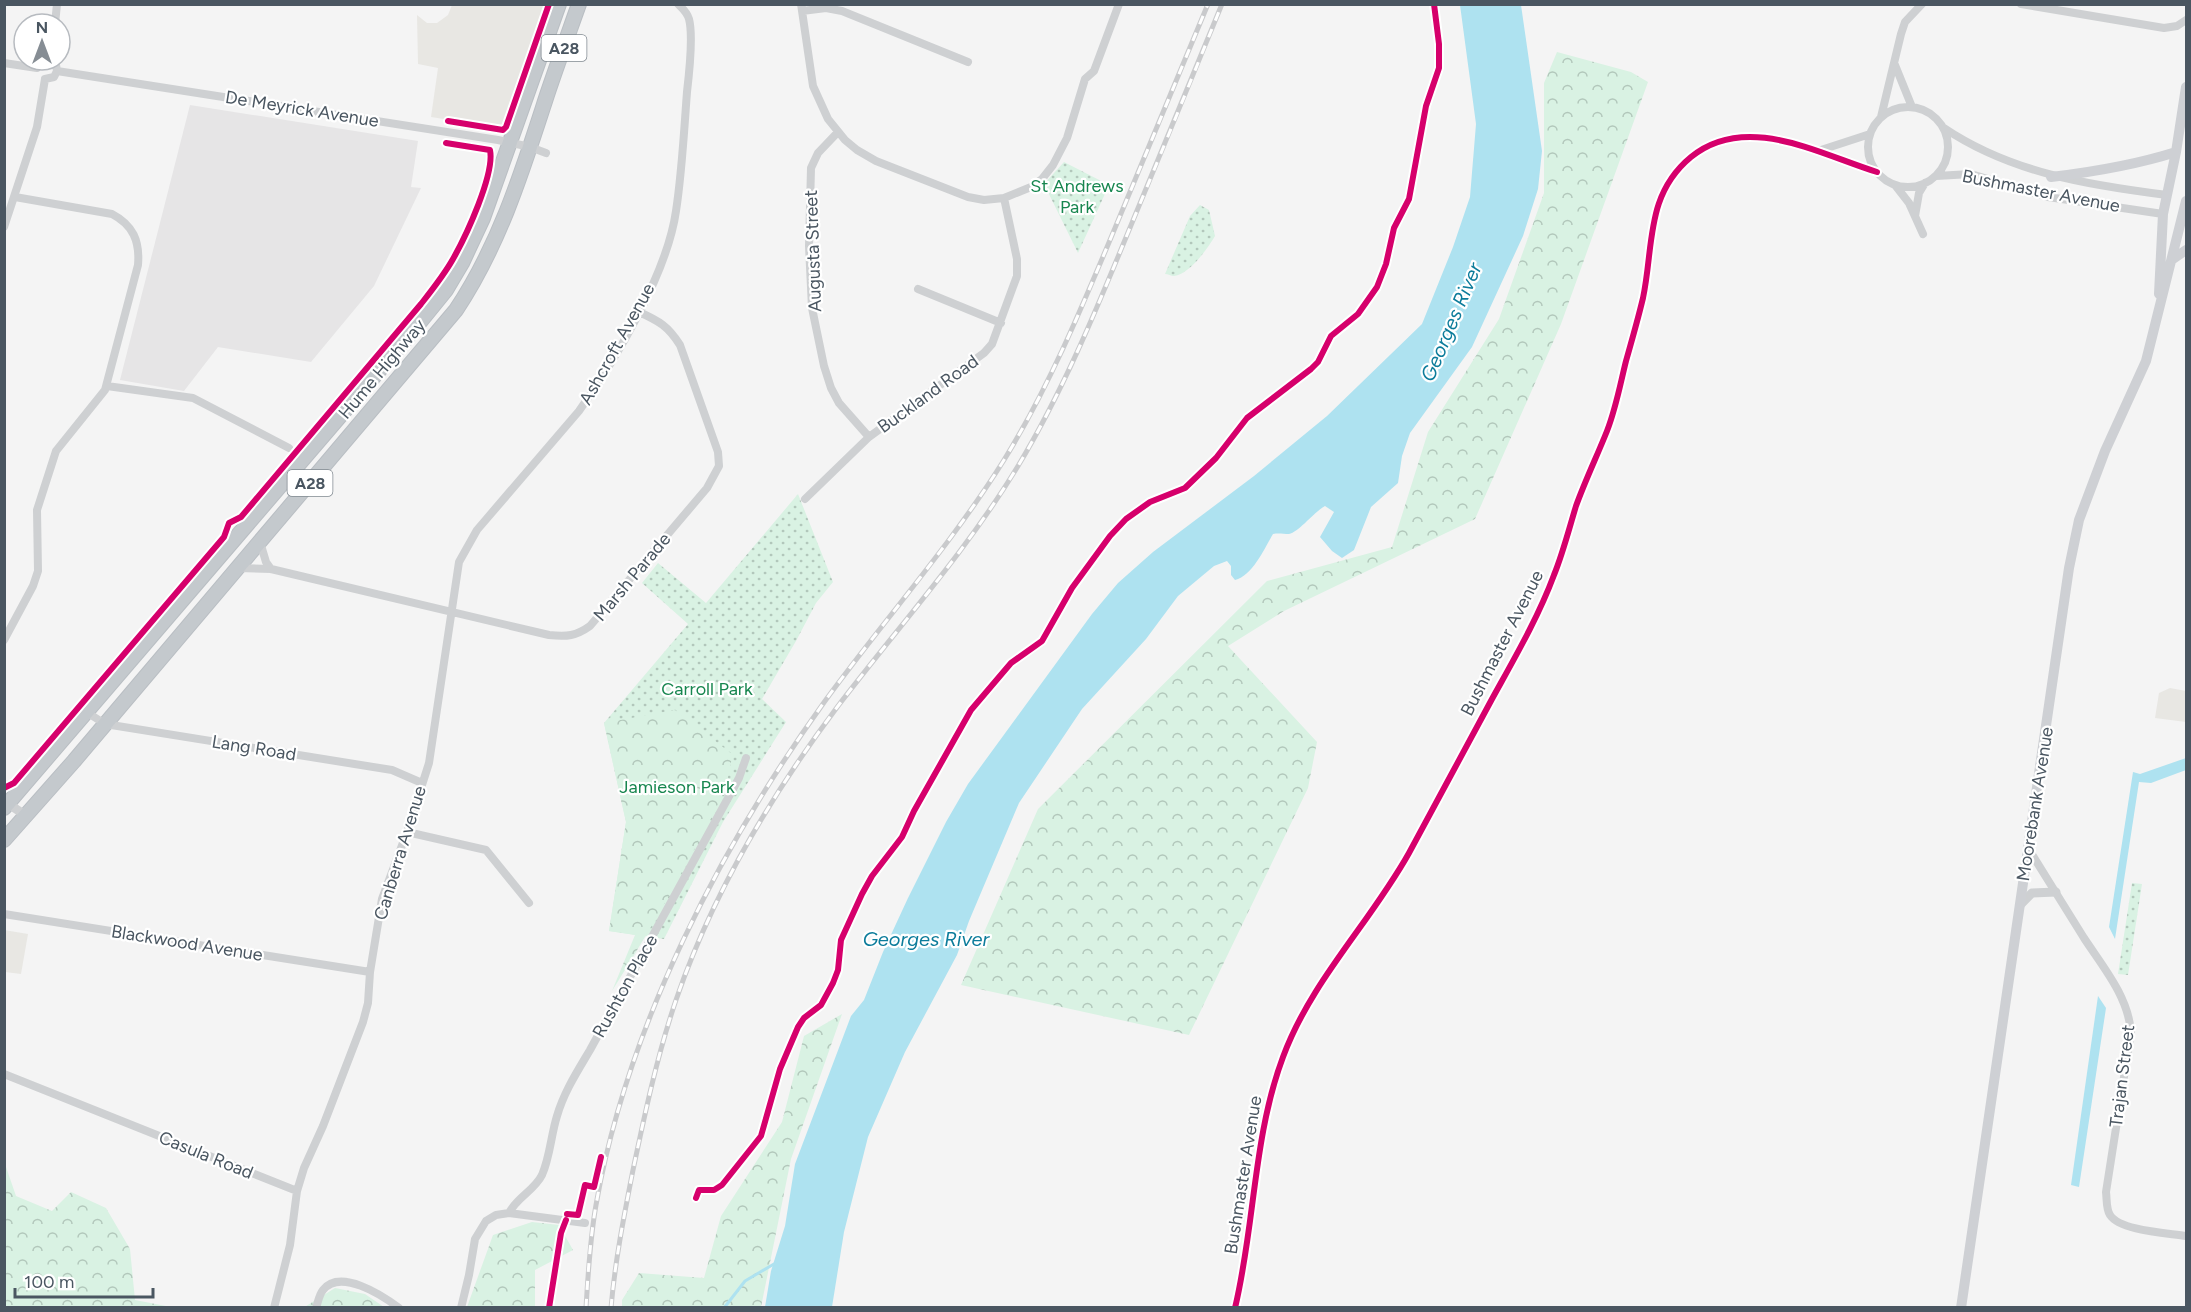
<svg xmlns="http://www.w3.org/2000/svg" width="2191" height="1312" font-family="Figtree,sans-serif">
<style>
.commercial{fill:#e8e7e3}
.education{fill:#e6e5e6}
.grass{fill:url(#grass-dots)}
.forest{fill:url(#forest-crowns)}
.water{fill:#aee2f0}
.lines{fill:none;stroke-linecap:round;stroke-linejoin:round}
.stream{stroke:#aee2f0;stroke-width:3}
.trunk-casing{stroke:#b9bec3;stroke-width:16}
.minor{stroke:#ced0d2;stroke-width:8}
.tertiary{stroke:#ced0d2;stroke-width:9}
.secondary{stroke:#ced0d4;stroke-width:10}
.trunk{stroke:#c4c9cd;stroke-width:14}
.rail-casing{stroke:#c9cacc;stroke-width:5}
.rail{stroke:#fff;stroke-width:3;stroke-dasharray:9;stroke-linecap:butt}
.cycleway-casing{stroke:#fff;stroke-width:10}
.cycleway{stroke:#d6006c;stroke-width:6}
.labels{text-anchor:middle;stroke-width:4.5;stroke-linejoin:round;paint-order:stroke}
.shield{fill:#fff;stroke:#808990;stroke-width:1.5}
.shield-label{font-size:16px;font-weight:bold;fill:#4a5661}
.street-label{font-size:18px;fill:#4a5661;stroke:#fff}
.park-label{font-size:18px;fill:#17864f;stroke:#fff}
.water-label{font-size:20px;font-style:italic;fill:#0c7c9b;stroke:#fff}
</style>
<defs>
<pattern id="grass-dots" width="8" height="8" patternUnits="userSpaceOnUse" patternTransform="scale(1.5)"><rect width="8" height="8" fill="#d9f2e3"/><path d="M2 2h.1M6 6h.1" fill="none" stroke="#b2c7bb" stroke-width="1.8" stroke-linecap="round"/></pattern>
<pattern id="forest-crowns" width="20" height="18" patternUnits="userSpaceOnUse" patternTransform="scale(1.5)"><rect width="20" height="18" fill="#d9f2e3"/><path d="M2 6a3 3 0 1 1 6 0M12 15a3 3 0 1 1 6 0" fill="none" stroke="#b2c7bb"/></pattern>
</defs>
<rect width="100%" height="100%" fill="#f4f4f4"/>
<path class="commercial" d="M 452,5 L 545,5 L 502,128 L 431,117 L 438,68 L 418,64 L 417,15 L 427,23 L 437,23 L 448,15 Z
M 2170,688 L 2186,691 L 2186,722 L 2155,718 L 2159,693 Z
M 4,930 L 28,934 L 21,974 L 5,972 Z"/>
<path class="education" d="M 190,105 L 418,141 L 411,187 L 421,188 L 374,286 L 311,362 L 218,347 L 184,391 L 120,380 Z"/>
<path class="grass" d="M 1064,162 L 1109,185 L 1078,253 L 1044,184 Z
M 1200,205 L 1209,210 L 1215,236 C 1208,248 1189,275 1174,276 C 1171,276 1168,274 1165,274 L 1190,216 Z
M 798,494 L 833,582 L 816,603 L 796,641 L 762,699 L 786,722 L 723,822 L 664,939 L 609,931 L 626,822 L 604,723 L 688,624 L 642,583 L 658,563 L 706,603 Z
M 2132,883 L 2142,884 L 2128,975 L 2118,974 Z"/>
<path class="forest" d="M 1557,52 L 1631,72 L 1648,82 L 1561,324 L 1475,519 L 1284,611 L 1228,646 L 1317,742 L 1308,788 L 1189,1035 L 961,985 L 1038,809 L 1267,581 L 1392,547 L 1428,432 L 1499,319 L 1544,193 L 1544,83 Z
M 675,710 L 732,754 C 729,793 707,825 689,859 C 665,904 639,948 612,991 L 635,935 L 609,931 L 626,822 L 604,723 Z
M 842,1014 L 791,1159 L 761,1307 L 622,1307 L 622,1300 L 639,1273 L 704,1278 L 721,1216 L 782,1122 L 804,1036 Z
M 5,1164 L 16,1196 L 52,1211 L 71,1192 L 106,1208 L 130,1249 L 135,1300 L 171,1307 L 5,1307 Z
M 532,1222 L 559,1225 L 573,1250 L 535,1270 L 535,1307 L 467,1307 L 493,1235 Z
M 335,1288 L 365,1294 L 384,1307 L 303,1308 Z"/>
<path class="water" d="M 1460,5 L 1521,5 L 1542,151 L 1538,189 L 1523,236 L 1472,347 L 1410,433 L 1402,456 L 1398,483 L 1371,507 L 1354,550 L 1342,558 L 1332,551 L 1320,537 L 1334,512 L 1325,506 C 1314,512 1299,532 1289,534 C 1283,534 1279,533 1273,534 C 1264,549 1253,575 1235,580 L 1231,575 L 1231,566 L 1227,561 L 1214,566 L 1178,596 L 1146,639 L 1082,709 L 1019,803 L 969,921 L 957,955 L 905,1052 L 868,1137 L 844,1232 L 832,1307 L 765,1307 L 771,1271 L 785,1226 L 795,1164 L 851,1016 L 864,1000 L 883,952 L 908,898 L 946,822 L 968,784 L 1092,614 L 1118,583 L 1153,552 L 1254,476 L 1327,416 L 1422,324 L 1453,247 L 1470,197 L 1476,124 Z
M 2186,758 L 2186,770 L 2151,783 L 2139,782 L 2115,939 L 2109,927 L 2133,772 L 2140,774 Z
M 2098,996 L 2106,1008 L 2079,1187 L 2071,1185 Z"/>
<g class="lines">
<path class="stream" d="M 724,1308 L 745,1281 L 774,1264"/>
<defs>
<path id="trunk" d="M 4,808 L 407,338 L 446,290 L 462,263 L 483,218 L 559,4
M 4,840 L 74,761 L 456,310 C 500,244 523,169 547,95 C 557,65 568,35 579,4"/>
</defs>
<use href="#trunk" class="trunk-casing"/>
<path class="minor" d="M 801,4 L 813,86 L 828,119 L 845,140 L 857,150 L 876,161 L 968,197 L 984,200 L 1004,198 L 1031,187 L 1042,179 L 1053,165 L 1067,138 L 1085,79 L 1094,71 L 1119,4
M 2021,4 L 2164,28 L 2177,26 L 2186,20
M 802,11 L 826,8 L 842,11 L 968,62
M 55,24 L 57,4
M 4,63 L 37,68
M 1895,65 L 1912,107
M 57,71 L 498,140 L 530,147 L 546,153
M 45,79 L 54,77 L 57,71 L 56,65 L 49,60
M1868 147a40 40 0 1 1 80 0a40 40 0 1 1-80 0Z
M 1881,117 L 1901,34 L 1905,22 L 1922,4
M 1944,128 C 2011,173 2088,185 2167,195
M 838,132 L 818,153 L 811,168 L 809,246 L 812,308 L 824,366 L 831,388 L 839,403 L 869,437
M 1821,150 L 1870,134
M 1936,176 L 1971,174 L 2048,197 L 2163,214
M 1895,185 L 1909,203 L 1923,234
M 1915,216 L 1919,193 L 1925,183
M 4,227 L 37,127 L 45,79
M 918,289 L 1001,323
M 107,386 L 193,398 L 289,448
M 805,499 L 869,437 L 984,353 L 992,344 L 1017,276 L 1017,259 L 1004,198
M 260,542 L 266,562 L 271,569
M 237,568 L 271,569 L 549,635 C 567,637 576,636 590,626 L 707,488 L 719,466 L 718,452 L 680,345 C 668,326 659,321 639,312
M 4,640 L 33,586 L 38,571 L 37,510 L 56,451 L 105,390 L 138,265 C 140,241 133,225 112,214 L 15,197
M 88,713 L 105,724 L 392,770 L 422,783
M 407,832 L 486,850 L 529,903
M 2028,848 C 2047,878 2065,908 2084,938 C 2103,967 2128,996 2131,1032 L 2106,1192 C 2107,1200 2106,1209 2110,1215 C 2120,1231 2169,1233 2186,1236
M 4,914 L 370,972
M 4,1074 L 297,1191
M 509,1213 C 517,1197 534,1191 542,1175 C 550,1157 551,1135 557,1116 C 564,1092 577,1072 590,1050 L 739,778 L 746,758
M 274,1308 L 290,1245 L 297,1191 L 304,1168 L 323,1126 L 363,1022 L 368,1003 L 370,972 L 382,899 L 407,832 L 429,763 L 459,562 L 477,530 L 579,411 C 616,359 667,274 676,211 C 682,172 684,131 687,92 C 689,75 693,34 689,19 C 687,12 683,9 678,4
M 316,1308 C 318,1302 319,1295 323,1290 C 340,1268 382,1295 399,1308
M 461,1308 L 469,1275 L 475,1239 L 486,1221 L 496,1215 L 509,1213 L 585,1223
M 1235,1308 C 1255,1225 1253,1137 1283,1057 C 1311,981 1370,923 1409,853 C 1437,802 1464,750 1492,699 C 1514,659 1538,618 1554,575 C 1563,553 1569,529 1576,506 C 1585,481 1597,456 1607,431 C 1616,408 1620,385 1626,361 C 1632,340 1638,319 1643,298 C 1654,246 1645,195 1691,157 C 1746,112 1819,154 1877,172"/>
<path class="tertiary" d="M 4,801 L 25,815
M 2020,905 L 2032,893 L 2056,892"/>
<path class="secondary" d="M 2051,177 C 2093,172 2135,165 2176,152
M 2173,259 L 2186,250
M 2159,294 L 2163,214 L 2176,152 L 2186,87
M 1961,1308 L 2069,568 L 2079,520 L 2105,451 L 2146,361 L 2186,201"/>
<use href="#trunk" class="trunk"/>
<defs>
<path id="rail" d="M 586,1308 C 588,1273 590,1239 596,1205 C 627,1027 720,847 825,701 C 884,620 951,545 1004,460 C 1049,387 1082,307 1115,228 C 1146,154 1177,79 1208,4
M 611,1308 C 615,1261 624,1216 633,1170 C 645,1113 657,1056 676,1000 C 712,895 771,795 838,706 C 899,626 966,552 1018,466 C 1062,393 1095,313 1127,235 C 1159,158 1191,81 1222,4"/>
</defs>
<use href="#rail" class="rail-casing"/>
<use href="#rail" class="rail"/>
<defs>
<path id="cycleway" d="M 448,121 L 503,130 L 506,127 L 549,4
M 4,788 L 14,783 L 224,537 L 229,523 L 241,517 L 421,304 C 432,290 444,275 453,259 C 466,236 495,174 490,150 L 446,143
M 696,1198 L 699,1190 L 714,1190 L 722,1185 L 761,1136 L 780,1069 L 798,1027 L 804,1018 L 821,1005 L 833,983 L 838,970 L 841,940 L 862,894 L 872,876 L 902,837 L 914,811 L 971,710 L 1011,663 L 1042,641 L 1072,588 L 1110,536 L 1126,519 L 1150,502 L 1185,488 L 1216,458 L 1247,418 L 1311,369 L 1318,362 L 1331,336 L 1358,314 L 1377,287 L 1386,264 L 1394,228 L 1409,199 L 1426,106 L 1439,68 L 1439,44 L 1434,4
M 567,1214 L 578,1215 L 585,1185 L 594,1187 L 601,1157
M 549,1308 L 561,1233 L 566,1220
M 1235,1308 C 1255,1225 1253,1137 1283,1057 C 1311,981 1370,923 1409,853 C 1437,802 1464,750 1492,699 C 1514,659 1538,618 1554,575 C 1563,553 1569,529 1576,506 C 1585,481 1597,456 1607,431 C 1616,408 1620,385 1626,361 C 1632,340 1638,319 1643,298 C 1654,246 1645,195 1691,157 C 1746,112 1819,154 1877,172"/>
</defs>
<use href="#cycleway" class="cycleway-casing"/>
<use href="#cycleway" class="cycleway"/>
</g>
<g class="labels">
<g class="shield">
<rect x="541.5" y="35" width="45" height="26" rx="4.5"/>
<rect x="287.5" y="470" width="45" height="26" rx="4.5"/>
</g>
<g class="shield-label">
<text x="564" y="54">A28</text>
<text x="310" y="489">A28</text>
</g>
<g class="street-label">
<text transform="translate(302 109) rotate(9)" y="6">De Meyrick Avenue</text>
<text transform="translate(2041 191) rotate(11)" y="6">Bushmaster Avenue</text>
<text transform="translate(813 251) rotate(-92)" y="6">Augusta Street</text>
<text transform="translate(617 344) rotate(-61)" y="6">Ashcroft Avenue</text>
<text transform="translate(382 369) rotate(-50)" y="6">Hume Highway</text>
<text transform="translate(928 394) rotate(-36)" y="6">Buckland Road</text>
<text transform="translate(632 577) rotate(-50)" y="6">Marsh Parade</text>
<text transform="translate(1502 643) rotate(-63)" y="6">Bushmaster Avenue</text>
<text transform="translate(254 748) rotate(9)" y="6">Lang Road</text>
<text transform="translate(2035 804) rotate(-81)" y="6">Moorebank Avenue</text>
<text transform="translate(400 853) rotate(-73)" y="6">Canberra Avenue</text>
<text transform="translate(187 943) rotate(9)" y="6">Blackwood Avenue</text>
<text transform="translate(625 986) rotate(-61)" y="6">Rushton Place</text>
<text transform="translate(2122 1076) rotate(-83)" y="6">Trajan Street</text>
<text transform="translate(206 1155) rotate(22)" y="6">Casula Road</text>
<text transform="translate(1243 1175) rotate(-81)" y="6">Bushmaster Avenue</text>
</g>
<g class="park-label">
<text x="1077" y="192">St Andrews<tspan x="1077" dy="21">Park</tspan></text>
<text x="707" y="695">Carroll Park</text>
<text x="677" y="793">Jamieson Park</text>
</g>
<g class="water-label">
<text transform="translate(1451 322) rotate(-67)" y="7">Georges River</text>
<text x="926" y="946">Georges River</text>
</g>
</g>
<rect width="2191" height="1312" fill="none" stroke="#4a5661" stroke-width="12"/>
<g transform="translate(42 42)"><circle r="28" fill="#ffffff" stroke="#b7bbc0" stroke-width="1.5"/>
<path d="M0-4.5L10 22L0 15L-10 22Z" fill="#868d94"/>
<text y="-9" font-size="16" font-weight="bold" text-anchor="middle" fill="#4a5661">N</text>
</g>
<path d="M15 1288v9h138v-9" fill="none" stroke="#4a5661" stroke-width="3"/>
<text x="24" y="1288" font-size="18" fill="#4a5661" stroke="#ffffff" stroke-width="4.5" paint-order="stroke">100 m</text>
</svg>
